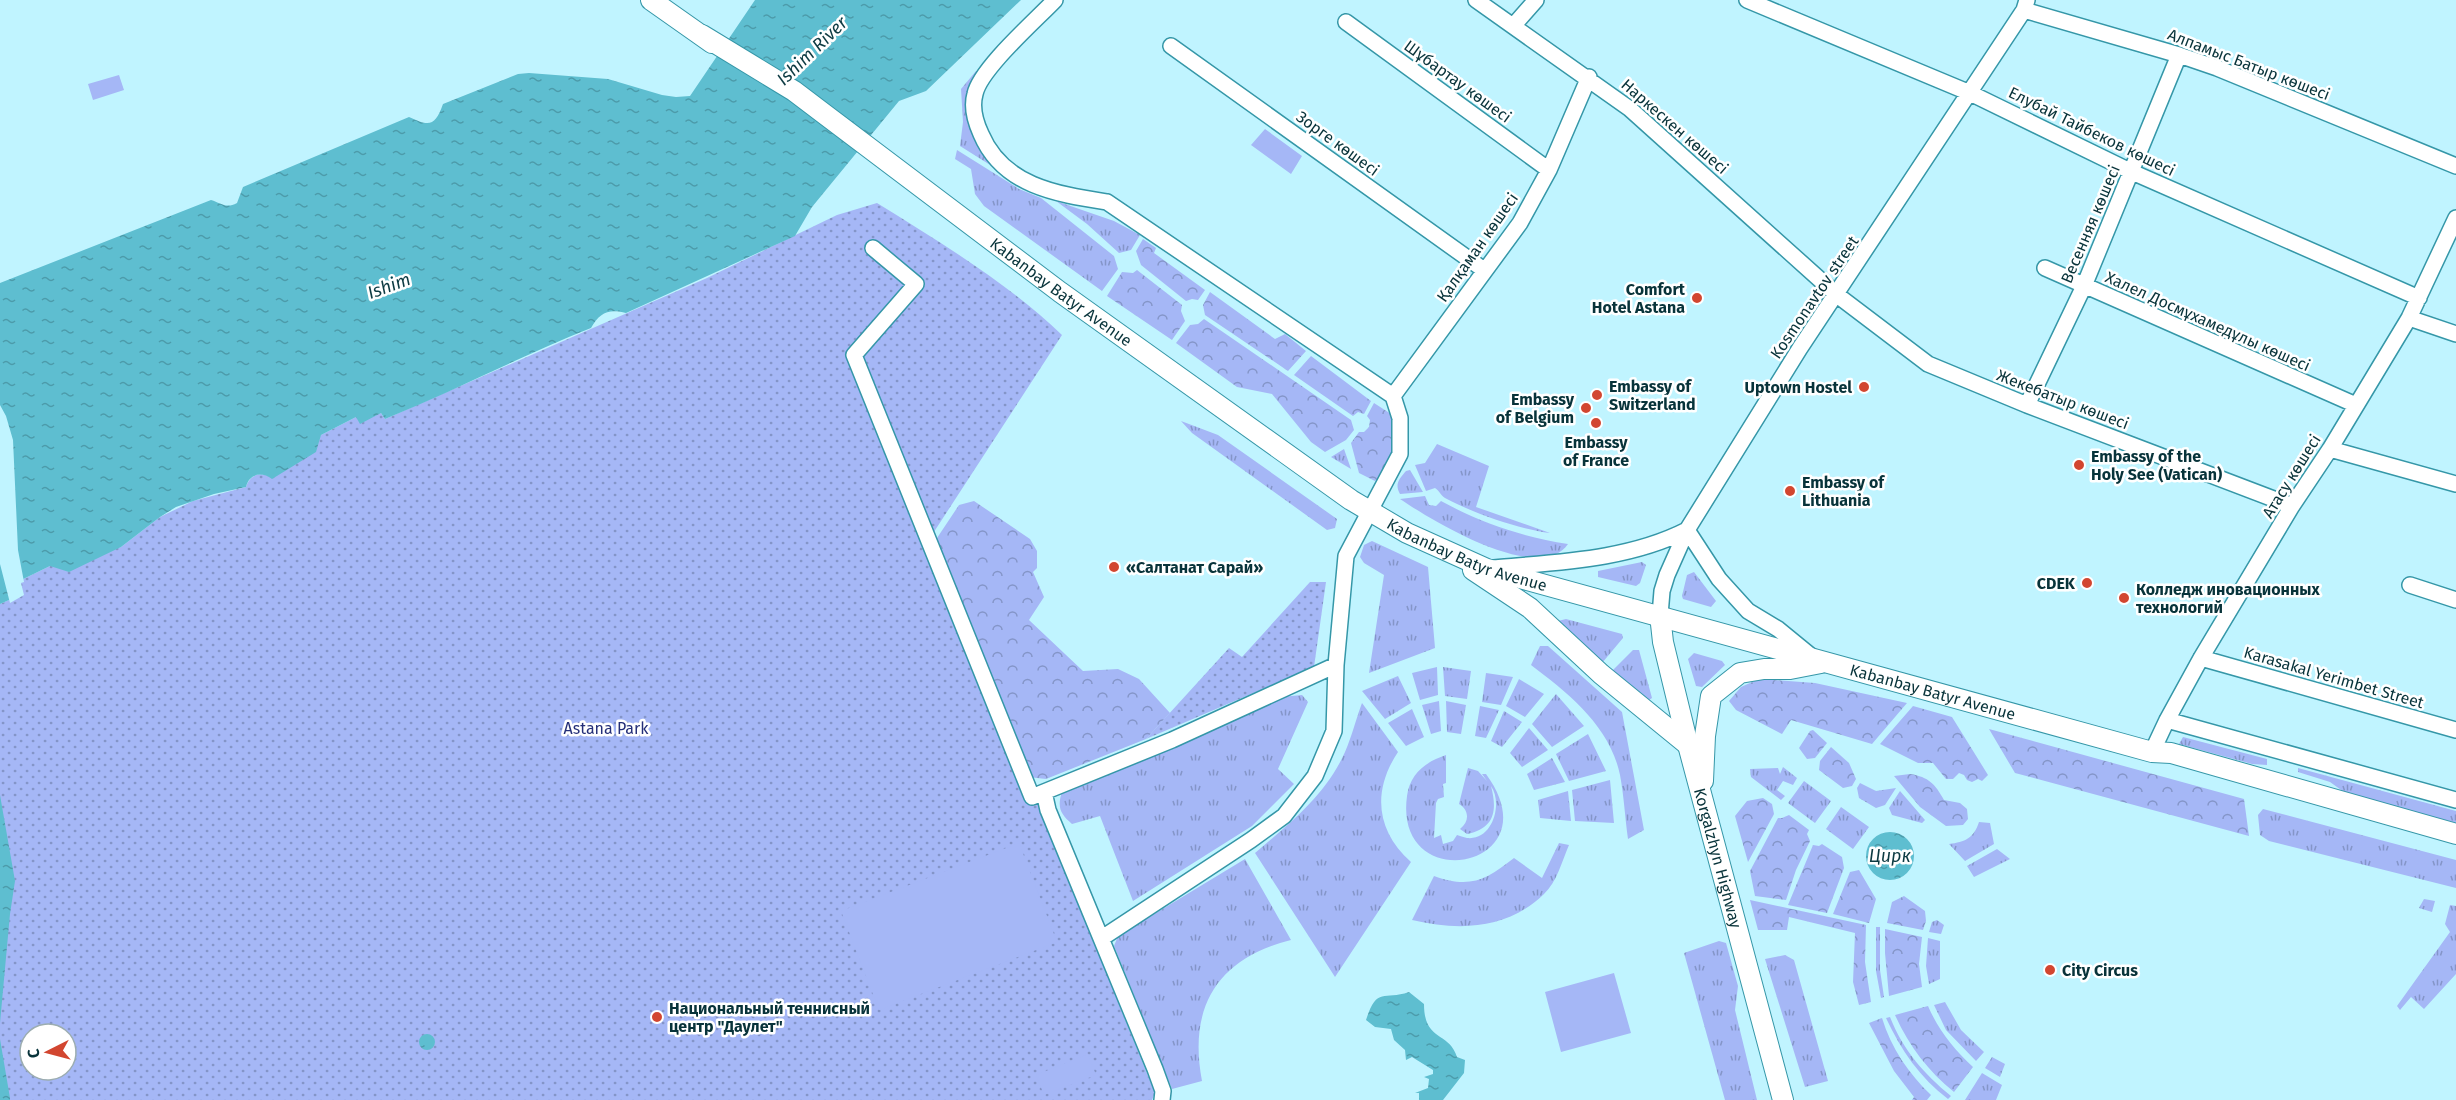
<svg xmlns="http://www.w3.org/2000/svg" width="2456" height="1100" font-family="'Fira Sans',sans-serif">
<style>
.grass{fill:url(#grass-tufts)}
.forest{fill:url(#forest-crowns)}
.park{fill:url(#park-dots);fill-rule:evenodd}
.pitch{fill:#a5b7f6}
.water{fill:url(#water-ripples)}
.pier{fill:#c0f4ff}
.lines{fill:none;stroke-linecap:round;stroke-linejoin:round}
.minor-casing{stroke:#3597a8;stroke-width:18}
.major-casing{stroke:#3597a8;stroke-width:22}
.minor{stroke:#fff;stroke-width:15}
.major{stroke:#fff;stroke-width:20}
.poi-dot{fill:#d24630;stroke:#fff;stroke-width:2}
.labels{text-anchor:middle;stroke-width:5;stroke-linejoin:round;paint-order:stroke}
.street-label{font-size:16px;fill:#08333a;stroke:#fff}
.poi-label{font-size:16px;font-weight:bold;fill:#08333a;stroke:#fff;text-anchor:start}
.park-label{font-size:16px;fill:#242f78;stroke:#fff}
.water-label{font-size:18px;font-style:italic;fill:#0d3b43;stroke:#fff}
</style>
<defs>
<pattern id="grass-tufts" width="24" height="20" patternUnits="userSpaceOnUse" patternTransform="scale(1.5)"><rect width="24" height="20" fill="#a5b7f6"/><path d="M3 7l-1-3M5 7V3M7 7l1-3M15 17l-1-3M17 17v-4M19 17l1-3" fill="none" stroke="#8495c8"/></pattern>
<pattern id="forest-crowns" width="20" height="18" patternUnits="userSpaceOnUse" patternTransform="scale(1.5)"><rect width="20" height="18" fill="#a5b7f6"/><path d="M2 6a3 3 0 1 1 6 0M12 15a3 3 0 1 1 6 0" fill="none" stroke="#8495c8"/></pattern>
<pattern id="park-dots" width="8" height="8" patternUnits="userSpaceOnUse" patternTransform="scale(1.5)"><rect width="8" height="8" fill="#a5b7f6"/><path d="M2 2h.1M6 6h.1" fill="none" stroke="#8495c8" stroke-width="1.8" stroke-linecap="round"/></pattern>
<pattern id="water-ripples" width="26" height="14" patternUnits="userSpaceOnUse" patternTransform="scale(1.5)"><rect width="26" height="14" fill="#5ebed0"/><path d="M2 4q2-2 4 0t4 0M15 11q2-2 4 0t4 0" fill="none" stroke="#4c9baa"/></pattern>
</defs>
<rect width="100%" height="100%" fill="#c0f4ff"/>
<path class="grass" d="M 976,71 L 980,71 L 974,137 L 977,145 L 995,168 L 960,146 L 963,122 L 961,89 Z
M 957,150 L 1019,189 L 1041,198 L 1114,256 L 1118,269 L 1102,291 L 984,206 L 975,194 L 971,169 L 955,159 Z
M 1056,201 L 1114,221 L 1140,235 L 1131,250 L 1119,253 L 1087,224 Z
M 1181,421 L 1218,435 L 1337,519 L 1335,528 L 1327,530 L 1192,433 Z
M 1437,444 L 1489,466 L 1476,507 L 1550,533 C 1518,529 1473,513 1445,498 C 1440,495 1440,491 1435,488 L 1426,491 L 1415,465 L 1425,463 Z
M 1344,449 L 1351,469 L 1331,457 Z
M 1410,470 L 1423,492 L 1400,494 C 1394,484 1400,478 1406,471 Z
M 1425,496 L 1429,505 L 1436,506 L 1441,501 C 1481,523 1523,537 1568,544 C 1539,586 1431,520 1400,499 Z
M 1372,541 L 1428,567 L 1435,648 L 1369,673 L 1384,575 L 1364,563 L 1360,557 L 1364,545 Z
M 1642,562 L 1646,565 L 1640,583 L 1636,586 L 1598,577 L 1598,571 Z
M 1694,572 L 1716,601 L 1711,607 L 1683,599 L 1682,596 L 1687,575 Z
M 1566,619 L 1622,634 L 1623,638 L 1602,663 L 1558,621 Z
M 1540,646 L 1548,646 L 1622,712 L 1644,830 L 1628,839 C 1625,818 1624,796 1620,775 C 1610,726 1568,693 1531,665 Z
M 1633,650 L 1639,650 L 1652,698 L 1646,702 L 1612,671 Z
M 1694,653 L 1722,661 L 1725,665 L 1702,687 L 1696,686 L 1688,659 Z
M 1437,667 L 1438,695 L 1420,700 L 1412,673 Z
M 1443,667 L 1471,671 L 1467,699 L 1445,696 Z
M 1486,673 L 1513,677 L 1501,705 L 1482,702 Z
M 1398,676 L 1411,703 L 1385,719 L 1362,691 Z
M 1519,679 L 1544,694 L 1525,717 L 1506,706 Z
M 1556,694 L 1584,726 L 1552,747 L 1532,724 Z
M 1302,695 L 1308,702 L 1278,769 L 1294,784 L 1252,826 L 1133,901 L 1100,816 L 1072,824 C 1060,814 1057,807 1062,792 L 1281,697 Z
M 1439,701 L 1441,731 L 1431,734 L 1422,705 Z
M 1446,701 L 1466,705 L 1461,734 L 1447,732 Z
M 1362,703 L 1398,752 C 1372,791 1376,831 1411,862 L 1335,977 L 1255,853 C 1290,823 1326,795 1345,752 C 1352,736 1356,719 1362,703 Z
M 1480,706 L 1499,710 L 1486,738 L 1475,736 Z
M 1412,709 L 1424,737 L 1406,746 L 1388,723 Z
M 1504,711 L 1522,722 L 1502,747 L 1491,741 Z
M 1529,728 L 1548,750 L 1522,767 L 1510,753 Z
M 1588,734 L 1606,771 L 1569,781 L 1556,754 Z
M 2183,737 L 2267,759 L 2267,765 L 2252,764 L 2179,744 Z
M 1446,755 L 1446,783 L 1443,784 L 1444,797 L 1438,799 L 1436,803 L 1434,838 L 1441,835 L 1443,844 L 1453,841 L 1457,835 C 1460,836 1463,837 1467,838 C 1493,841 1503,803 1491,786 C 1497,809 1496,828 1467,834 L 1460,829 C 1470,821 1469,810 1459,804 L 1468,768 L 1478,771 L 1487,781 L 1482,774 L 1486,774 C 1555,868 1393,899 1407,796 C 1410,774 1425,762 1446,755 Z
M 1552,758 L 1565,782 L 1534,790 L 1527,774 Z
M 1783,767 L 1797,778 L 1793,785 L 1783,781 L 1777,790 L 1785,796 L 1781,800 L 1751,777 L 1750,769 L 1778,768 L 1780,774 Z
M 2298,768 L 2456,811 L 2456,823 L 2344,792 L 2330,782 L 2298,772 Z
M 1610,780 L 1614,823 L 1575,821 L 1572,790 Z
M 1804,781 L 1831,801 L 1815,823 L 1788,803 Z
M 1860,783 L 1876,791 L 1896,788 L 1885,805 L 1876,808 L 1859,798 L 1857,788 Z
M 1568,791 L 1571,821 L 1540,818 L 1538,800 Z
M 1900,791 L 1925,820 L 1922,823 L 1892,815 L 1889,808 Z
M 1841,807 L 1869,827 L 1853,849 L 1826,829 Z
M 2263,809 L 2456,860 L 2456,888 L 2269,841 L 2260,835 L 2258,815 Z
M 1979,822 L 1990,823 L 1994,844 L 1965,861 L 1949,844 C 1965,842 1974,838 1979,822 Z
M 1559,843 L 1569,845 C 1562,861 1557,882 1544,894 C 1507,930 1459,931 1412,920 L 1434,876 C 1470,889 1486,880 1514,858 L 1542,878 Z
M 1997,849 L 2010,859 L 1974,877 L 1967,866 Z
M 1245,859 L 1291,940 C 1217,959 1188,1007 1202,1081 L 1172,1089 L 1114,946 L 1118,936 Z
M 2424,899 L 2435,901 L 2432,912 L 2419,908 Z
M 2450,905 L 2456,906 L 2456,974 L 2424,1009 L 2411,997 L 2400,1010 L 2397,1006 L 2450,932 L 2445,924 Z
M 1937,920 L 1944,925 L 1941,934 L 1929,932 L 1932,922 Z
M 1876,927 L 1880,927 L 1880,970 L 1884,997 L 1881,998 L 1876,971 Z
M 1928,938 L 1940,941 L 1940,979 L 1929,984 L 1926,966 Z
M 1719,941 L 1726,943 L 1738,986 L 1735,1010 L 1757,1100 L 1725,1100 L 1684,953 Z
M 1785,955 L 1794,960 L 1828,1081 L 1805,1087 L 1765,959 Z
M 1945,1002 L 1961,1030 L 1984,1052 L 1976,1061 L 1946,1030 L 1934,1005 Z
M 1890,1017 C 1903,1050 1924,1074 1951,1096 L 1948,1099 C 1920,1078 1901,1050 1886,1018 Z
M 1992,1057 L 2005,1064 L 2000,1077 L 1985,1068 Z
M 1982,1073 L 2002,1085 L 1996,1100 L 1965,1100 Z"/>
<path class="forest" d="M 1143,239 L 1156,248 L 1154,253 L 1205,290 L 1198,300 L 1192,299 L 1186,301 L 1141,265 L 1136,251 Z
M 1137,270 L 1182,305 L 1181,311 L 1185,321 L 1172,340 L 1107,296 L 1122,272 L 1133,273 Z
M 1210,292 L 1275,339 L 1285,334 L 1306,351 L 1288,371 L 1205,315 L 1203,305 Z
M 1204,319 L 1351,420 L 1354,430 L 1346,440 L 1325,452 L 1311,442 L 1272,394 L 1237,387 L 1176,343 L 1190,325 L 1198,324 Z
M 1311,356 L 1371,401 L 1364,414 L 1358,412 L 1353,416 L 1294,375 Z
M 1374,403 L 1391,414 C 1393,437 1396,465 1375,481 L 1359,473 L 1351,443 L 1359,432 L 1364,432 L 1369,427 L 1370,420 L 1367,416 Z
M 974,501 L 1030,539 L 1037,551 L 1037,568 L 1033,572 L 1044,597 L 1029,620 L 1083,671 L 1118,669 L 1139,679 L 1170,713 L 1146,739 L 1046,779 L 1028,777 L 933,544 L 959,505 Z
M 1759,679 L 1815,683 L 1907,703 L 1872,744 L 1791,720 L 1782,734 L 1736,710 L 1729,701 L 1741,687 Z
M 1913,706 L 1952,717 L 1988,775 L 1982,781 L 1978,779 L 1972,782 L 1967,780 L 1964,775 L 1959,773 L 1953,779 L 1946,779 L 1933,763 L 1918,763 L 1880,744 Z
M 1989,729 L 2244,799 L 2249,836 L 2015,773 Z
M 1813,730 L 1827,743 L 1815,758 L 1807,759 L 1799,748 L 1810,731 Z
M 1831,747 L 1849,763 L 1856,779 L 1852,786 L 1843,788 L 1819,770 L 1820,761 Z
M 1910,774 C 1929,777 1935,784 1944,800 L 1960,803 L 1967,809 L 1968,819 L 1963,825 L 1946,826 L 1920,807 L 1894,776 Z
M 1763,798 L 1772,804 L 1774,814 L 1748,862 L 1735,816 L 1747,801 Z
M 1789,815 L 1809,830 L 1807,834 L 1810,841 L 1796,870 L 1786,900 L 1755,896 L 1750,871 L 1778,818 L 1782,818 Z
M 1822,844 L 1842,857 L 1844,868 L 1827,913 L 1788,905 L 1813,845 L 1819,846 Z
M 1859,870 L 1876,899 L 1869,923 L 1833,914 L 1850,872 Z
M 1904,896 L 1925,911 L 1926,921 L 1923,930 L 1887,923 L 1892,902 Z
M 1750,900 L 1866,925 L 1865,962 L 1871,1002 L 1859,1005 L 1853,982 L 1855,933 L 1789,917 L 1787,930 L 1758,930 Z
M 1885,929 L 1922,937 L 1919,964 L 1922,987 L 1889,996 L 1885,953 Z
M 1928,1006 C 1939,1031 1953,1048 1973,1067 L 1954,1092 C 1928,1071 1909,1046 1895,1015 Z
M 1882,1018 C 1891,1048 1909,1074 1931,1095 L 1927,1100 L 1912,1100 L 1914,1097 L 1894,1071 L 1869,1023 Z"/>
<path class="park" d="M 877,203 C 940,242 1009,284 1062,335 L 930,538 L 1155,1093 L 1152,1100 L 0,1100 L 0,604 L 9,600 L 17,582 L 50,566 L 121,547 L 160,517 L 193,501 L 246,487 C 250,474 261,471 272,478 L 321,435 L 356,417 L 381,413 L 385,419 L 707,278 L 837,215 ZM 30,1034 L 66,1034 L 66,1070 L 30,1070 Z
M 1310,582 L 1326,582 L 1314,667 L 1146,739 L 1229,648 L 1242,657 Z"/>
<path class="pitch" d="M 119,75 L 124,90 L 93,100 L 88,84 Z
M 1265,129 L 1302,156 L 1291,174 L 1251,145 Z
M 1019,843 L 1057,942 L 879,1010 L 841,911 Z
M 1614,973 L 1631,1033 L 1561,1052 L 1545,992 Z
M 1088,1054 L 1096,1075 L 1044,1095 L 1036,1075 Z"/>
<path class="water" d="M 755,0 L 1021,0 L 926,91 L 899,101 L 812,207 L 795,236 L 626,313 C 609,308 599,313 591,328 C 521,356 454,391 385,419 L 381,413 L 360,424 L 356,417 L 321,435 L 316,452 L 272,479 C 261,471 249,474 246,487 L 214,494 L 176,507 L 160,517 L 121,547 L 69,572 L 50,566 L 17,582 L 9,600 L 0,604 L 0,283 L 211,200 C 221,203 226,209 237,203 L 243,187 L 409,117 C 430,127 435,126 443,104 L 518,74 L 529,73 L 608,79 L 662,95 L 676,97 L 690,96 Z
M 0,795 L 15,881 L 10,914 L 0,1023 Z
M1866 856a24 24 0 1 1 48 0a24 24 0 1 1-48 0Z
M 1409,992 L 1424,1004 C 1424,1042 1449,1031 1457,1057 L 1465,1060 L 1464,1073 L 1443,1100 L 1419,1100 L 1419,1093 L 1415,1093 L 1428,1088 L 1429,1079 L 1424,1077 L 1433,1074 L 1433,1070 L 1412,1057 L 1406,1060 L 1405,1050 L 1394,1040 L 1391,1029 L 1375,1027 L 1366,1020 C 1377,986 1383,1001 1409,992 Z
M419 1042a8 8 0 1 1 16 0a8 8 0 1 1-16 0Z
M 0,1039 L 10,1098 L 10,1100 L 0,1100 Z"/>
<path class="pier" d="M 0,405 L 6,416 L 13,440 L 18,550 L 24,582 L 21,583 L 24,595 L 10,603 L 0,564 Z"/>
<g class="lines">
<defs>
<path id="minor" d="M 1055,0 C 1036,20 980,69 975,94 C 971,108 975,121 981,134 C 1003,186 1056,194 1107,202 L 1393,396 L 1400,418 L 1400,454 L 1346,556 L 1336,665 L 1334,731 L 1315,776 L 1284,816 L 1251,840 L 1102,938
M 1476,0 L 1630,109 L 1837,295 L 1928,364 L 2027,405 L 2292,506
M 1747,0 L 1970,93 L 2132,172 L 2419,298
M 2024,10 L 2179,55 L 2217,68 L 2456,166
M 1346,22 L 1549,170
M 1514,25 L 1536,0
M 1171,46 L 1484,270
M 873,248 L 916,284 L 854,355 L 1032,797 L 1044,792 L 1048,810 L 1155,1069 L 1163,1091 L 1162,1100
M 2045,268 L 2356,405
M 2409,318 L 2456,334
M 1393,396 L 1520,223 L 1549,170 L 1589,77
M 2027,405 L 2084,286 L 2179,55
M 2330,449 L 2456,484
M 1687,530 L 1719,579 L 1748,611 L 1778,629 L 1811,656
M 1494,568 C 1558,562 1628,560 1687,530
M 2410,585 L 2456,600
M 1660,615 L 1662,591 L 1667,575 L 1687,530 L 1800,348 L 2024,10 L 2027,0
M 2201,658 L 2456,730
M 2167,720 L 2456,800
M 2152,752 L 2167,720 L 2201,658 L 2292,506 L 2330,449 L 2409,318 L 2456,218
M 1044,792 L 1172,740 L 1336,665"/>
<g id="major">
<path d="M 651,0 L 712,43"/>
<path id="s1" d="M 702,35 L 794,91 L 823,113 L 1060,292 L 1351,500 L 1407,533 L 1487,569 L 2152,752 L 2171,753 L 2456,834"/>
<path d="M 1473,570 L 1530,608 L 1601,674 L 1688,745"/>
<path id="s2" d="M 1660,615 L 1663,642 L 1688,745 L 1783,1100"/>
<path d="M 1703,781 L 1705,736 L 1711,696 L 1740,673 L 1764,669 L 1790,669 L 1821,663"/>
</g>
</defs>
<use href="#minor" class="minor-casing"/>
<use href="#major" class="major-casing"/>
<use href="#minor" class="minor"/>
<use href="#major" class="major"/>
</g>
<g class="poi-dot">
<circle cx="1697" cy="298" r="6"/>
<circle cx="1864" cy="387" r="6"/>
<circle cx="1597" cy="395" r="6"/>
<circle cx="1586" cy="408" r="6"/>
<circle cx="1596" cy="423" r="6"/>
<circle cx="2079" cy="465" r="6"/>
<circle cx="1790" cy="491" r="6"/>
<circle cx="1114" cy="567" r="6"/>
<circle cx="2087" cy="583" r="6"/>
<circle cx="2124" cy="598" r="6"/>
<circle cx="2050" cy="970" r="6"/>
<circle cx="657" cy="1017" r="6"/>
</g>
<g class="labels">
<g class="street-label">
<text transform="translate(2249 64) rotate(21)" y="6">Алпамыс Батыр көшесі</text>
<text transform="translate(1458 81) rotate(36)" y="6">Шұбартау көшесі</text>
<text transform="translate(1675 126) rotate(41)" y="6">Наркескен көшесі</text>
<text transform="translate(2092 131) rotate(26)" y="6">Елубай Тайбеков көшесі</text>
<text transform="translate(1338 143) rotate(36)" y="6">Зорге көшесі</text>
<text transform="translate(2090 224) rotate(-67)" y="6">Весенняя көшесі</text>
<text transform="translate(1477 247) rotate(-55)" y="6">Қалқаман көшесі</text>
<text dy="6" stroke="none"><textPath href="#s1" startOffset="442">Kabanbay Batyr Avenue</textPath></text>
<text transform="translate(1814 297) rotate(-56)" y="6">Kosmonavtov street</text>
<text transform="translate(2208 321) rotate(24)" y="6">Халел Досмұхамедұлы көшесі</text>
<text transform="translate(2063 399) rotate(21)" y="6">Жекебатыр көшесі</text>
<text transform="translate(2291 476) rotate(-58)" y="6">Атасу көшесі</text>
<text dy="6" stroke="none"><textPath href="#s1" startOffset="928">Kabanbay Batyr Avenue</textPath></text>
<text transform="translate(2334 677) rotate(16)" y="6">Karasakal Yerimbet Street</text>
<text dy="6" stroke="none"><textPath href="#s1" startOffset="1414">Kabanbay Batyr Avenue</textPath></text>
<text dy="6" stroke="none"><textPath href="#s2" startOffset="250">Korgalzhyn Highway</textPath></text>
</g>
<g class="poi-label">
<text x="1685" y="295" text-anchor="end">Comfort<tspan x="1685" dy="18">Hotel Astana</tspan></text>
<text x="1609" y="392">Embassy of<tspan x="1609" dy="18">Switzerland</tspan></text>
<text x="1852" y="393" text-anchor="end">Uptown Hostel</text>
<text x="1574" y="405" text-anchor="end">Embassy<tspan x="1574" dy="18">of Belgium</tspan></text>
<text x="1596" y="448" text-anchor="middle">Embassy<tspan x="1596" dy="18">of France</tspan></text>
<text x="2091" y="462">Embassy of the<tspan x="2091" dy="18">Holy See (Vatican)</tspan></text>
<text x="1802" y="488">Embassy of<tspan x="1802" dy="18">Lithuania</tspan></text>
<text x="1126" y="573">«Салтанат Сарай»</text>
<text x="2075" y="589" text-anchor="end">CDEK</text>
<text x="2136" y="595">Колледж иновационных<tspan x="2136" dy="18">технологий</tspan></text>
<text x="2062" y="976">City Circus</text>
<text x="669" y="1014">Национальный теннисный<tspan x="669" dy="18">центр "Даулет"</tspan></text>
</g>
<g class="park-label">
<text x="606" y="734">Astana Park</text>
</g>
<g class="water-label">
<text transform="translate(812 51) rotate(-44)" y="6">Ishim River</text>
<text transform="translate(389 286) rotate(-20)" y="6">Ishim</text>
<text x="1890" y="862">Цирк</text>
</g>
</g>
<g transform="translate(48 1052) rotate(264)"><circle r="28" fill="#ffffff" stroke="#9cadb0" stroke-width="1.5"/>
<path d="M0-4.5L10 22L0 15L-10 22Z" fill="#d24630"/>
<text y="-9" font-size="16" font-weight="bold" text-anchor="middle" fill="#08333a">С</text>
</g>
</svg>
